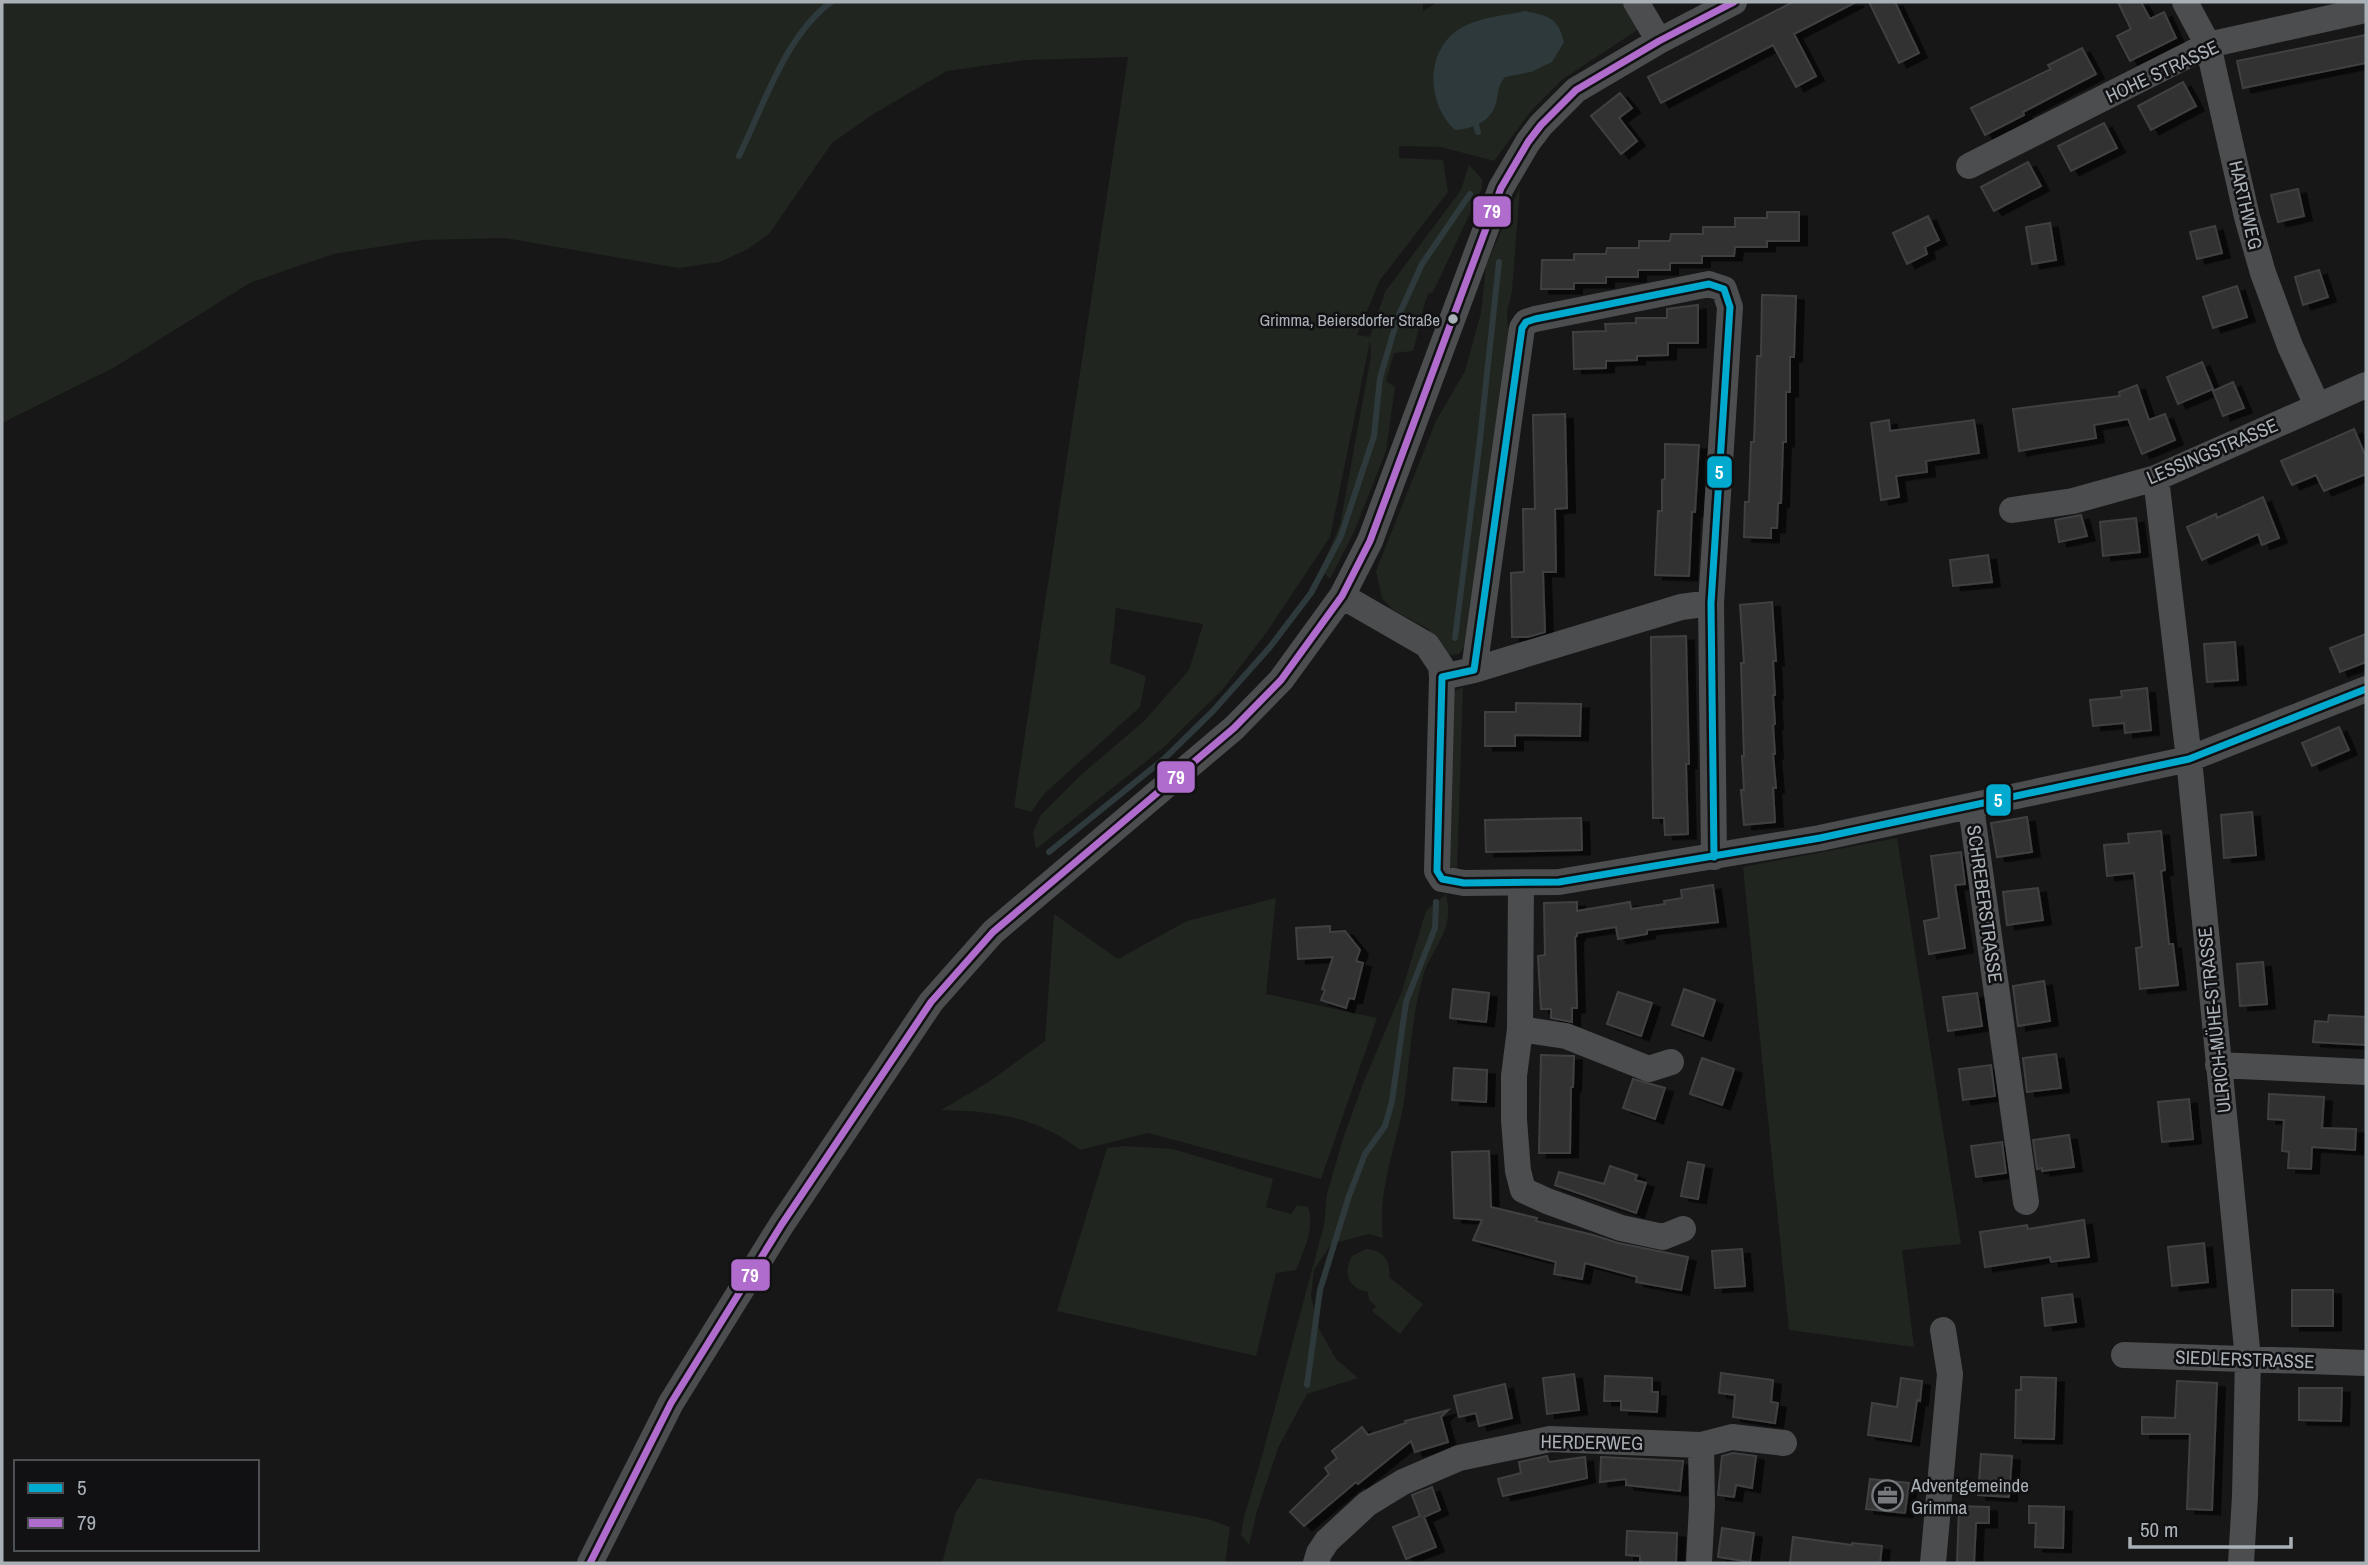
<svg xmlns="http://www.w3.org/2000/svg" width="2368" height="1565" font-family="'Archivo Narrow',sans-serif">
<style>
.green{fill:#20251f}
.water{fill:#2e393b}
.lines{fill:none;stroke-linecap:round;stroke-linejoin:round}
.stream{stroke:#2e393b;stroke-width:6}
.building{fill:#313132;stroke:#3f4143;stroke-width:2;filter:url(#shadow)}
.minor{stroke:#4b4d4f;stroke-width:26}
.bus-1-casing{stroke:#111113;stroke-width:12}
.bus-2-casing{stroke:#111113;stroke-width:12}
.bus-1{stroke:#00a9ce;stroke-width:7}
.bus-2{stroke:#b06ccc;stroke-width:7}
.bus-dot{fill:#a9b0b6;stroke:#111113;stroke-width:2.5}
.labels{text-anchor:middle;stroke-width:5;stroke-linejoin:round;paint-order:stroke}
.bus-label{font-size:17px;fill:#a9b0b6;stroke:#111113;text-anchor:end}
.street-label{font-size:19px;fill:#a9b0b6;stroke:#111113}
.poi-label{font-size:19px;fill:#a9b0b6;stroke:#111113;text-anchor:start}
.line-badge{stroke:#111113;stroke-width:2.5}
.badge-label{font-size:19px;text-anchor:middle;font-weight:bold;fill:#fff}
</style>
<defs>
<filter id="shadow"><feDropShadow dx="8" dy="4.5" stdDeviation="0" flood-color="#0009"/></filter>
</defs>
<rect width="100%" height="100%" fill="#171717"/>
<path class="green" d="M 2,2 L 1423,2 L 1423,11 L 1438,2 L 1627,2 L 1642,27 L 1563,79 L 1531,111 L 1494,161 L 1441,147 L 1399,146 L 1399,158 L 1443,160 L 1448,192 L 1380,280 L 1357,335 L 1370,337 L 1385,292 L 1461,190 L 1469,165 L 1482,179 L 1482,188 L 1433,292 L 1428,294 C 1421,312 1419,332 1413,351 L 1394,353 L 1386,381 L 1395,387 L 1386,451 L 1354,532 L 1330,579 L 1321,569 L 1340,525 L 1371,356 L 1370,341 L 1330,537 L 1266,633 L 1223,689 L 1164,747 L 1036,849 L 1033,833 L 1040,816 L 1081,775 L 1145,720 L 1189,670 L 1203,624 L 1116,608 L 1110,663 L 1146,676 L 1140,707 L 1044,794 L 1031,812 L 1014,807 L 1128,57 L 1025,60 L 947,71 L 875,113 L 832,143 L 769,234 L 748,249 L 720,262 L 678,268 L 505,238 L 423,240 L 333,254 L 250,283 L 115,367 L 2,423 Z
M 1520,187 L 1512,291 L 1507,311 L 1508,328 L 1515,339 L 1465,646 L 1459,654 L 1449,655 L 1428,629 L 1393,610 L 1382,598 L 1376,571 L 1436,421 L 1465,371 L 1481,313 L 1486,266 Z
M 1463,687 L 1457,872 L 1447,864 L 1453,692 Z
M 1897,838 L 1961,1244 L 1902,1250 L 1914,1347 L 1789,1330 L 1743,867 Z
M 1446,894 C 1447,901 1449,909 1448,916 C 1446,938 1427,958 1422,980 C 1411,1020 1410,1061 1404,1102 C 1396,1147 1377,1192 1383,1238 L 1369,1234 L 1331,1244 L 1314,1270 L 1311,1296 L 1318,1327 L 1336,1359 L 1358,1378 L 1307,1394 L 1278,1448 L 1257,1511 L 1249,1545 L 1241,1535 L 1244,1517 L 1262,1456 L 1324,1225 L 1327,1194 L 1343,1139 L 1362,1086 L 1402,991 L 1426,911 Z
M 1276,898 L 1266,994 L 1377,1018 L 1321,1179 L 1148,1133 L 1080,1150 C 1037,1117 993,1111 941,1110 L 990,1081 L 1045,1041 L 1054,914 L 1118,959 L 1187,921 Z
M 1126,1146 L 1173,1149 L 1273,1179 L 1266,1207 L 1291,1214 L 1297,1205 L 1308,1207 C 1315,1229 1304,1249 1296,1270 L 1276,1273 L 1256,1356 L 1057,1311 L 1107,1148 Z
M 1366,1249 C 1382,1250 1392,1261 1389,1277 L 1423,1304 L 1400,1334 L 1372,1311 L 1376,1306 L 1369,1300 L 1368,1292 C 1349,1289 1342,1273 1352,1256 Z
M 978,1478 L 1208,1519 L 1230,1527 L 1225,1563 L 942,1563 L 956,1512 Z"/>
<path class="water" d="M 1525,11 C 1548,16 1558,17 1564,42 L 1552,62 L 1531,72 L 1505,77 C 1497,87 1499,92 1496,103 C 1491,122 1472,129 1455,130 C 1424,102 1425,43 1467,25 C 1484,17 1507,15 1525,11 Z"/>
<g class="lines">
<path class="stream" d="M 1476,125 L 1478,132
M 739,156 C 764,105 785,36 831,2
M 1455,638 L 1480,439 L 1499,262
M 1049,852 L 1165,758 L 1213,711 L 1270,647 L 1311,593 L 1341,536 L 1374,436 L 1380,378 L 1398,317 L 1422,264 L 1470,194
M 1307,1385 L 1320,1290 L 1349,1196 L 1365,1154 L 1385,1126 L 1392,1101 L 1406,1002 L 1435,928 L 1436,902"/>
</g>
<path class="building" d="M 1793,2 L 1856,2 L 1794,34 L 1816,76 L 1796,87 L 1773,45 L 1661,103 L 1648,77 Z
M 1869,2 L 1895,2 L 1919,53 L 1899,63 Z
M 2118,2 L 2141,2 L 2150,19 L 2164,12 L 2176,38 L 2130,61 L 2117,36 L 2131,29 Z
M 2366,35 L 2366,63 L 2243,88 L 2237,61 Z
M 2082,48 L 2096,74 L 2023,112 L 2024,115 L 1985,135 L 1971,108 L 2051,69 L 2048,65 Z
M 2183,82 L 2196,106 L 2151,130 L 2138,106 Z
M 1620,93 L 1632,108 L 1619,118 L 1637,141 L 1621,154 L 1591,116 Z
M 2104,123 L 2117,148 L 2071,171 L 2058,146 Z
M 2028,162 L 2041,186 L 1994,211 L 1981,187 Z
M 2298,189 L 2304,216 L 2278,222 L 2271,195 Z
M 1767,212 L 1799,212 L 1799,241 L 1767,241 L 1767,247 L 1735,247 L 1734,256 L 1702,256 L 1702,263 L 1670,263 L 1670,270 L 1638,270 L 1638,277 L 1606,277 L 1606,283 L 1574,283 L 1574,289 L 1541,289 L 1542,260 L 1574,260 L 1574,254 L 1606,254 L 1607,248 L 1639,248 L 1639,241 L 1670,241 L 1671,234 L 1703,234 L 1703,227 L 1735,227 L 1735,218 L 1767,218 Z
M 1928,216 L 1939,240 L 1925,247 L 1927,254 L 1907,264 L 1893,233 Z
M 2050,223 L 2056,260 L 2032,264 L 2026,227 Z
M 2215,226 L 2222,253 L 2197,259 L 2190,232 Z
M 2319,270 L 2328,297 L 2303,305 L 2295,277 Z
M 2237,286 L 2247,317 L 2213,328 L 2203,297 Z
M 1762,295 L 1796,296 L 1794,357 L 1790,357 L 1790,392 L 1786,392 L 1786,442 L 1783,442 L 1781,503 L 1778,503 L 1777,528 L 1771,528 L 1771,538 L 1744,537 L 1745,502 L 1749,502 L 1751,442 L 1754,442 L 1757,356 L 1761,356 Z
M 1698,305 L 1698,343 L 1668,343 L 1668,355 L 1637,356 L 1637,360 L 1606,361 L 1606,368 L 1574,369 L 1573,332 L 1606,331 L 1605,324 L 1636,323 L 1636,318 L 1667,318 L 1667,309 Z
M 2202,362 L 2213,389 L 2178,404 L 2167,377 Z
M 2233,382 L 2244,408 L 2223,416 L 2213,391 Z
M 2137,385 L 2149,420 L 2165,414 L 2175,440 L 2142,454 L 2128,419 L 2094,425 L 2096,438 L 2019,451 L 2013,409 L 2120,396 L 2119,392 Z
M 1565,414 L 1567,508 L 1555,509 L 1556,572 L 1543,572 L 1545,632 L 1528,637 L 1512,637 L 1511,573 L 1524,572 L 1523,509 L 1535,509 L 1533,415 Z
M 1889,420 L 1890,431 L 1974,420 L 1979,453 L 1926,461 L 1927,472 L 1896,476 L 1899,497 L 1881,500 L 1871,423 Z
M 2354,429 L 2366,457 L 2366,474 L 2324,491 L 2316,475 L 2292,485 L 2281,461 Z
M 1665,444 L 1699,445 L 1695,512 L 1692,512 L 1689,576 L 1655,575 L 1658,511 L 1662,511 L 1662,480 L 1665,479 Z
M 2263,497 L 2279,538 L 2262,545 L 2258,534 L 2202,560 L 2187,527 L 2216,514 L 2217,518 Z
M 2081,515 L 2087,536 L 2059,542 L 2055,520 Z
M 2136,518 L 2140,552 L 2103,556 L 2100,522 Z
M 1988,555 L 1992,582 L 1953,586 L 1950,560 Z
M 1772,602 L 1776,661 L 1773,661 L 1775,695 L 1773,695 L 1775,724 L 1773,725 L 1775,754 L 1773,754 L 1776,788 L 1773,788 L 1775,822 L 1744,825 L 1741,790 L 1744,790 L 1742,756 L 1744,756 L 1741,663 L 1744,663 L 1740,605 Z
M 2366,634 L 2366,662 L 2340,672 L 2330,648 Z
M 1686,636 L 1689,764 L 1686,764 L 1688,834 L 1665,835 L 1664,818 L 1653,818 L 1651,637 Z
M 2235,642 L 2238,680 L 2207,682 L 2204,644 Z
M 2147,688 L 2151,730 L 2125,733 L 2124,723 L 2093,726 L 2090,700 L 2122,697 L 2121,691 Z
M 1516,703 L 1581,704 L 1580,736 L 1515,735 L 1515,746 L 1485,746 L 1485,712 L 1516,712 Z
M 2339,727 L 2349,750 L 2312,766 L 2302,743 Z
M 2252,812 L 2256,855 L 2224,858 L 2221,815 Z
M 2027,817 L 2032,852 L 1997,857 L 1991,823 Z
M 1581,818 L 1582,850 L 1486,852 L 1485,820 Z
M 2161,831 L 2165,870 L 2161,871 L 2169,944 L 2173,944 L 2178,985 L 2140,989 L 2136,948 L 2142,947 L 2134,873 L 2107,876 L 2104,845 L 2129,843 L 2128,834 Z
M 1961,852 L 1965,884 L 1955,885 L 1965,948 L 1929,954 L 1924,921 L 1939,918 L 1931,856 Z
M 1713,885 L 1718,922 L 1647,930 L 1647,934 L 1618,939 L 1616,927 L 1577,933 L 1577,936 L 1575,937 L 1577,1008 L 1572,1008 L 1572,1022 L 1551,1018 L 1551,1009 L 1541,1009 L 1538,956 L 1545,955 L 1544,903 L 1577,902 L 1577,911 L 1630,902 L 1631,909 L 1665,904 L 1664,901 L 1682,898 L 1681,890 Z
M 2038,888 L 2043,920 L 2007,925 L 2003,892 Z
M 1330,926 L 1330,932 L 1345,931 L 1360,950 L 1356,961 L 1363,963 L 1354,999 L 1349,998 L 1346,1008 L 1321,1000 L 1325,990 L 1322,989 L 1333,957 L 1298,959 L 1296,928 Z
M 2263,962 L 2267,1004 L 2240,1006 L 2237,964 Z
M 2044,981 L 2050,1021 L 2018,1026 L 2013,986 Z
M 1453,989 L 1489,993 L 1486,1022 L 1450,1018 Z
M 1684,989 L 1715,1000 L 1703,1036 L 1672,1025 Z
M 1618,992 L 1652,1003 L 1641,1036 L 1607,1024 Z
M 1977,993 L 1982,1026 L 1948,1031 L 1943,997 Z
M 2329,1015 L 2366,1017 L 2366,1045 L 2313,1042 L 2315,1021 L 2328,1022 Z
M 2056,1054 L 2061,1088 L 2027,1092 L 2023,1058 Z
M 1541,1055 L 1574,1056 L 1573,1087 L 1571,1087 L 1570,1153 L 1539,1153 Z
M 1702,1058 L 1734,1069 L 1722,1105 L 1690,1094 Z
M 1991,1065 L 1995,1096 L 1963,1100 L 1959,1069 Z
M 1454,1068 L 1487,1070 L 1486,1102 L 1452,1100 Z
M 1633,1079 L 1665,1088 L 1655,1119 L 1623,1108 Z
M 2269,1094 L 2324,1097 L 2322,1128 L 2356,1129 L 2355,1150 L 2312,1147 L 2311,1169 L 2288,1168 L 2289,1152 L 2282,1151 L 2284,1120 L 2268,1119 Z
M 2189,1099 L 2193,1139 L 2162,1142 L 2158,1102 Z
M 2069,1135 L 2074,1167 L 2042,1171 L 2042,1168 L 2037,1169 L 2033,1140 Z
M 2002,1142 L 2006,1173 L 1976,1177 L 1971,1146 Z
M 1489,1151 L 1491,1207 L 1537,1218 L 1536,1221 L 1593,1235 L 1618,1243 L 1688,1257 L 1681,1290 L 1636,1282 L 1637,1277 L 1585,1263 L 1582,1279 L 1554,1274 L 1556,1262 L 1473,1240 L 1482,1220 L 1454,1218 L 1452,1152 Z
M 1688,1162 L 1704,1165 L 1698,1199 L 1681,1196 Z
M 1610,1166 L 1637,1175 L 1635,1180 L 1646,1183 L 1636,1213 L 1555,1185 L 1559,1172 L 1604,1184 Z
M 2084,1220 L 2089,1257 L 2051,1262 L 2050,1257 L 1985,1267 L 1980,1232 L 2027,1225 L 2028,1229 Z
M 2204,1243 L 2208,1282 L 2172,1286 L 2168,1247 Z
M 1742,1249 L 1745,1286 L 1715,1288 L 1712,1251 Z
M 2292,1290 L 2333,1290 L 2333,1326 L 2292,1326 Z
M 2072,1294 L 2076,1322 L 2045,1326 L 2042,1298 Z
M 1721,1373 L 1773,1380 L 1771,1402 L 1778,1403 L 1775,1423 L 1733,1417 L 1735,1395 L 1719,1393 Z
M 1574,1374 L 1579,1410 L 1547,1414 L 1543,1378 Z
M 1605,1376 L 1652,1378 L 1652,1392 L 1658,1392 L 1657,1412 L 1621,1410 L 1621,1401 L 1604,1401 Z
M 2021,1377 L 2056,1378 L 2054,1439 L 2015,1438 L 2016,1390 L 2021,1390 Z
M 1901,1378 L 1922,1381 L 1920,1401 L 1917,1400 L 1911,1441 L 1868,1435 L 1872,1403 L 1897,1407 Z
M 2177,1381 L 2217,1383 L 2212,1510 L 2187,1509 L 2190,1434 L 2142,1434 L 2142,1417 L 2175,1418 Z
M 1505,1384 L 1512,1418 L 1479,1426 L 1476,1413 L 1459,1417 L 1454,1396 Z
M 2299,1388 L 2342,1388 L 2341,1421 L 2299,1420 Z
M 1448,1410 L 1441,1417 L 1448,1442 L 1415,1452 L 1411,1441 L 1358,1484 L 1356,1482 L 1304,1526 L 1290,1512 L 1329,1474 L 1325,1468 L 1337,1458 L 1332,1451 L 1362,1427 L 1368,1435 L 1406,1423 L 1405,1421 Z
M 1733,1453 L 1756,1456 L 1752,1488 L 1736,1485 L 1734,1497 L 1718,1495 L 1722,1456 Z
M 1981,1454 L 2012,1456 L 2009,1497 L 1978,1495 Z
M 1547,1456 L 1549,1462 L 1585,1457 L 1587,1478 L 1503,1496 L 1498,1479 L 1521,1473 L 1519,1462 Z
M 1601,1457 L 1683,1461 L 1680,1491 L 1626,1485 L 1626,1479 L 1600,1482 Z
M 1870,1479 L 1909,1483 L 1905,1513 L 1866,1509 Z
M 1432,1487 L 1440,1510 L 1424,1517 L 1436,1547 L 1406,1559 L 1393,1527 L 1420,1516 L 1412,1495 Z
M 1959,1506 L 1989,1507 L 1989,1523 L 1976,1523 L 1974,1563 L 1957,1563 Z
M 2029,1506 L 2064,1507 L 2063,1548 L 2035,1547 L 2036,1523 L 2029,1523 Z
M 1722,1528 L 1754,1533 L 1750,1562 L 1718,1557 Z
M 1627,1531 L 1677,1533 L 1676,1563 L 1640,1563 L 1640,1556 L 1626,1555 Z
M 1793,1537 L 1852,1545 L 1852,1543 L 1882,1546 L 1880,1563 L 1790,1563 Z"/>
<g class="lines">
<path class="minor" d="M 1636,2 L 1659,41
M 2185,2 L 2208,45 L 2247,217 L 2263,273 L 2290,346 L 2317,405
M 1969,166 L 2208,45 L 2366,10
M 2156,478 L 2189,759 L 2248,1359 L 2245,1496 L 2241,1563
M 2012,510 L 2073,501 L 2156,478 L 2366,385
M 1342,596 L 1427,645 L 1441,666 L 1442,677
M 1474,670 L 1681,607 L 1711,603
M 1971,807 L 2026,1202
M 1714,857 L 1711,603 L 1730,307 L 1724,289 L 1709,284 L 1535,319 L 1526,322 L 1522,328 L 1474,670 L 1442,677 L 1437,871 L 1442,879 L 1464,883 L 1559,882 L 1820,838 L 2189,759 L 2366,689
M 1521,883 L 1520,1029 L 1514,1076 L 1514,1120 L 1518,1171 L 1523,1190 L 1547,1201 L 1621,1228 L 1663,1237 L 1683,1229
M 1520,1029 L 1566,1036 L 1649,1069 L 1671,1062
M 2218,1065 L 2366,1072
M 2124,1355 L 2366,1363
M 1701,1445 L 1732,1437 L 1784,1443
M 590,1563 L 671,1403 L 782,1224 L 931,1002 L 993,932 L 1234,728 L 1281,680 L 1342,596 L 1370,541 L 1501,188 L 1528,142 L 1541,125 L 1576,90 L 1659,41 L 1734,2
M 1316,1563 L 1319,1553 L 1327,1541 L 1367,1504 L 1403,1482 L 1459,1458 L 1550,1439 L 1701,1445 L 1702,1505 L 1699,1563
M 1933,1563 L 1950,1374 L 1943,1330"/>
<defs>
<path id="bus-1" d="M 1714,857 L 1711,603 L 1730,307 L 1724,289 L 1709,284 L 1535,319 L 1526,322 L 1522,328 L 1474,670 L 1442,677 L 1437,871 L 1442,879 L 1464,883 L 1559,882 L 1820,838 L 2189,759 L 2366,689"/>
<path id="bus-2" d="M 590,1563 L 671,1403 L 782,1224 L 931,1002 L 993,932 L 1234,728 L 1281,680 L 1342,596 L 1370,541 L 1501,188 L 1528,142 L 1541,125 L 1576,90 L 1659,41 L 1734,2"/>
</defs>
<use href="#bus-1" class="bus-1-casing"/>
<use href="#bus-2" class="bus-2-casing"/>
<use href="#bus-1" class="bus-1"/>
<use href="#bus-2" class="bus-2"/>
</g>
<defs>
<symbol id="office-ring" viewBox="-11 -11 22 22"><circle r="9.5" fill="#111113" stroke="#767a7e" stroke-width="1.5"/><path d="M-6-3h4V-5.5h4V-3h4V5H-6ZM-1-4.5V-3h2v-1.5ZM-6 0V1H6V0Z" fill="#767a7e"/></symbol>
</defs>
<g fill-rule="evenodd">
<use href="#office-ring" x="1870" y="1478" width="35" height="35"/>
</g>
<circle class="bus-dot" cx="1453" cy="319" r="6"/>
<g class="labels">
<g class="bus-label">
<text x="1440" y="326">Grimma, Beiersdorfer Straße</text>
</g>
<g class="street-label">
<text transform="translate(2162 71) rotate(-25)" y="7">HOHE STRASSE</text>
<text transform="translate(2246 205) rotate(77)" y="7">HARTHWEG</text>
<text transform="translate(2212 451) rotate(-23)" y="7">LESSINGSTRASSE</text>
<text transform="translate(1985 904) rotate(82)" y="7">SCHREBERSTRASSE</text>
<text transform="translate(2214 1020) rotate(-96)" y="7">ULRICH-MÜHE-STRASSE</text>
<text transform="translate(2245 1359) rotate(2)" y="7">SIEDLERSTRASSE</text>
<text transform="translate(1592 1442) rotate(1)" y="7">HERDERWEG</text>
</g>
<g class="poi-label">
<text x="1911" y="1492">Adventgemeinde<tspan x="1911" dy="22">Grimma</tspan></text>
</g>
</g>
<g class="line-badge">
<rect x="1472" y="195" width="40" height="33" rx="7" fill="#b06ccc"/>
<rect x="1706" y="455" width="27" height="34" rx="7" fill="#00a9ce"/>
<rect x="1156" y="760" width="40" height="34" rx="7" fill="#b06ccc"/>
<rect x="1985" y="783" width="27" height="34" rx="7" fill="#00a9ce"/>
<rect x="730" y="1258" width="41" height="34" rx="7" fill="#b06ccc"/>
</g>
<g class="badge-label">
<text x="1492" y="218">79</text>
<text x="1719" y="479">5</text>
<text x="1176" y="784">79</text>
<text x="1998" y="807">5</text>
<text x="750" y="1282">79</text>
</g>
<rect width="2368" height="1565" fill="none" stroke="#a9b0b6" stroke-width="7"/>
<rect x="14" y="1460" width="245" height="91" fill="#111113" stroke="#4e5154" stroke-width="2"/>
<rect x="28" y="1483" width="35" height="10" fill="#00a9ce" stroke="#4e5154" stroke-width="2"/>
<text x="77" y="1495" font-size="21" fill="#a9b0b6">5</text>
<rect x="28" y="1518" width="35" height="10" fill="#b06ccc" stroke="#4e5154" stroke-width="2"/>
<text x="77" y="1530" font-size="21" fill="#a9b0b6">79</text>
<path d="M2130 1537v10h161v-10" fill="none" stroke="#a9b0b6" stroke-width="3.5"/>
<text x="2140" y="1537" font-size="21" fill="#a9b0b6" stroke="#111113" stroke-width="5" paint-order="stroke">50 m</text>
</svg>
